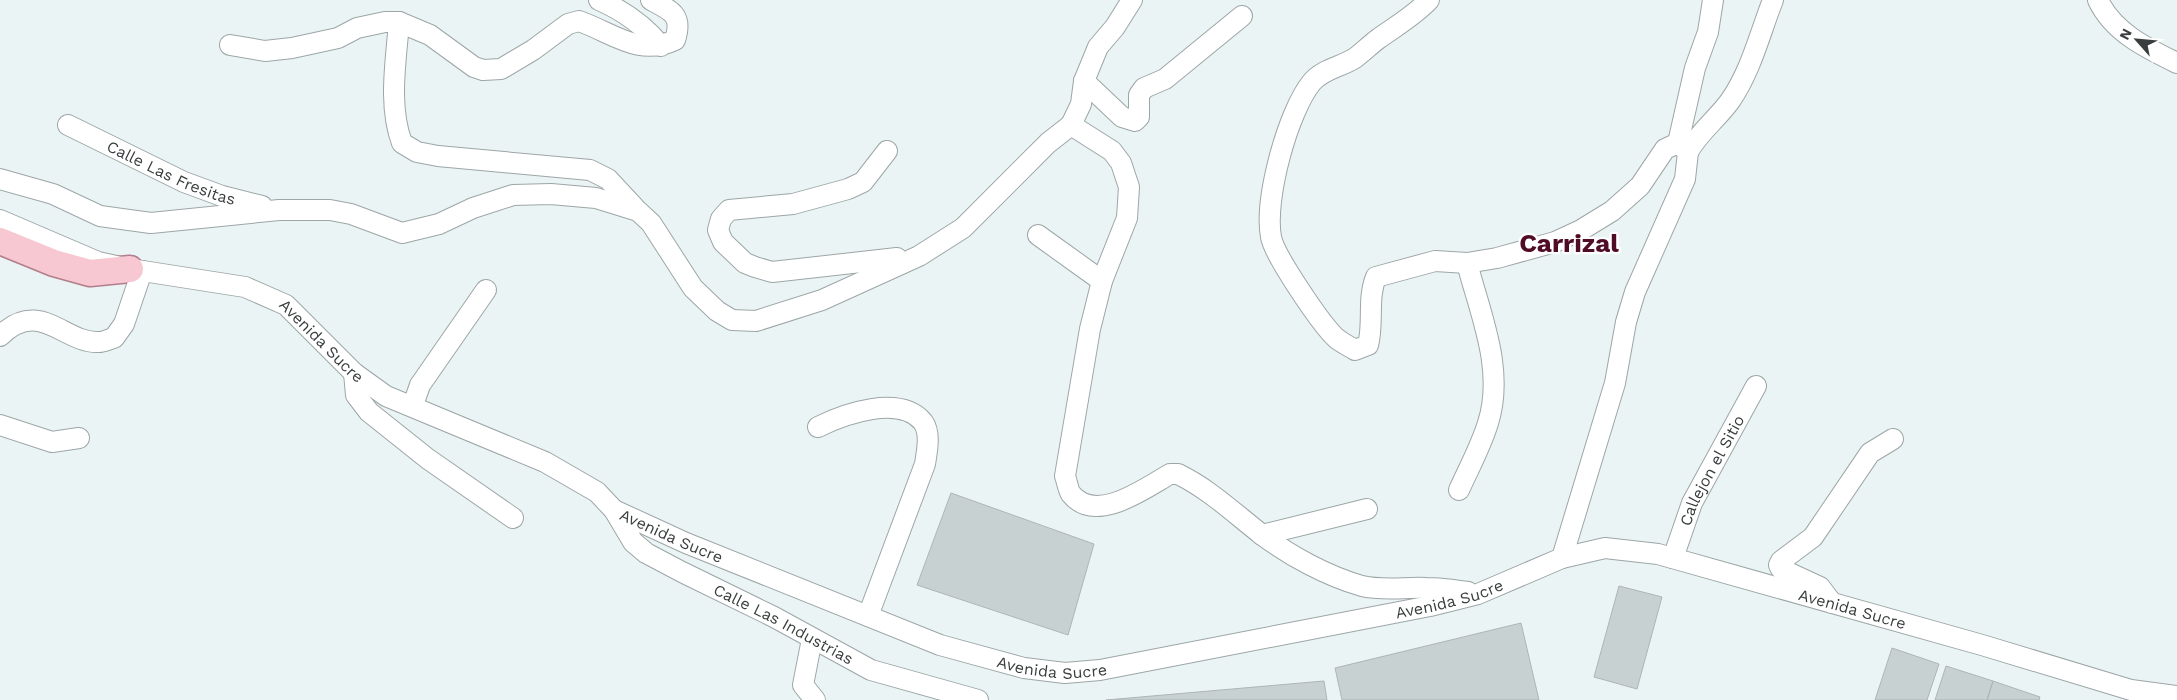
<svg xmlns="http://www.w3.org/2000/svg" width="2177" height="700" font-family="'Work Sans',sans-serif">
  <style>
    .building { fill: #c8d1d2; stroke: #adb5b6 }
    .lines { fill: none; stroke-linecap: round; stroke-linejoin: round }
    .minor-casing { stroke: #9da6a7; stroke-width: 22 }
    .major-casing { stroke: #b27e8b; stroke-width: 29 }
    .minor { stroke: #fff; stroke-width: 20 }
    .major { stroke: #f7c7d2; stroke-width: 26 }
    .labels { text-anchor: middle; stroke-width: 4.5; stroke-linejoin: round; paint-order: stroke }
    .street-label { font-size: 16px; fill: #3a3d3e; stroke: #fff }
    .town-label { font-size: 26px; font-weight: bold; fill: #500c25; stroke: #fff }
  </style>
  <rect width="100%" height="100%" fill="#ebf4f5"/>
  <path class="building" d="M951,493L1094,544L1068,635L917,585Z
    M1619,586L1662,597L1637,689L1594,677Z
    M1521,623L1539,700H1342L1335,668Z
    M1892,648L1939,664L1927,700H1875Z
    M1946,666L1993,681L1987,700H1935Z
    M1324,681L1327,700H1106Z
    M1993,681L2040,697L2039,700H1987Z"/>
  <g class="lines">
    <g class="minor-casing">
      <g id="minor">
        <path d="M599,0C624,11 644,25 661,46"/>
        <path d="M1429,0C1414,16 1396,26 1378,39C1370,45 1363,52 1355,58C1341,67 1323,69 1312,82C1288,111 1264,199 1271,237C1274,255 1321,324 1336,338C1342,343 1349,346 1355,350L1368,345C1374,323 1367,299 1376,277L1435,261L1467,263L1497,258L1555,242L1581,230L1612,211L1640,186L1665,149L1678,143L1688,152L1685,179L1635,292L1626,322L1615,383L1562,558"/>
        <path d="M2098,0C2113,32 2146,48 2177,63"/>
        <path d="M399,22C396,62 388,105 402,143L417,152L438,156L590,170L608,179L635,208"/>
        <path d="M230,45L265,51L292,48L338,38L357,28L385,22H399L430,35L474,67L483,70L501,69L533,50L568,24L579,21C613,33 639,57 675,40C683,15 672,11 651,0"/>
        <path d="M1084,81L1122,117L1135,121L1139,117V95L1144,88L1165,79L1242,16"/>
        <path id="s1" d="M68,125L184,182L222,196L262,206"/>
        <path d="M1071,125L1081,104L1084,81L1098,47L1115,27L1132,0"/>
        <path d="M1678,143L1695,68L1708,32L1713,0"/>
        <path d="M887,151L863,182L848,189L793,204L729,210L721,219L718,230L723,242L745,263L755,267L772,272L897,258"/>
        <path d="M1688,152C1699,132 1717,119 1730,101C1751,71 1760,33 1773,0"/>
        <path d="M0,179L53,194L100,216L129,220L151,223L279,210H330L351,214L402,233L439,224L473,208L513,195L551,194L596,198L638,211L651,223L693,288L717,311L732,320L756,321L822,300L919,256L963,228L1048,143L1071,125L1112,151L1121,163L1129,187L1127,218L1102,281L1090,329L1065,476C1067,481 1068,490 1071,494C1096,525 1145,488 1170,474H1178C1209,489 1234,513 1261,534C1290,556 1327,576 1362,586C1383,591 1405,587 1426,588C1440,588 1454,590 1468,592"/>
        <path id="s2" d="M0,220L98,262L130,269L245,287L286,305L354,373L386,396L545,462L597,492L614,510L686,543L940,645L1024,668L1065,673L1100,670L1430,606L1478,594L1562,558L1605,548L1658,554L1982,645L2131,690L2177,696"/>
        <path d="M1038,235L1102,281"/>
        <path d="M0,336C40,297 64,344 99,342C104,342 109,339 114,338L124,324L142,271"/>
        <path d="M354,373L356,395L369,412L428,459L513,518"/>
        <path d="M413,405L420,385L486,290"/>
        <path d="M0,425L52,442L79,438"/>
        <path d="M818,427C844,414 900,394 923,422C931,433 927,451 925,464L868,616"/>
        <path d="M1459,490C1469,468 1481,446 1488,423C1505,369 1480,314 1467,263"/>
        <path id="s3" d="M614,510L633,542L646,553L682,572L774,617L871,670L978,700"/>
        <path d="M1262,535L1367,509"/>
        <path id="s4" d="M1673,558L1692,503L1756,386"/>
        <path d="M1832,603L1820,587L1781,569L1779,565L1781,561L1813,537L1870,453L1893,439"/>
        <path d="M812,639L803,685L815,700"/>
      </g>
    </g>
    <g class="major-casing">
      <path id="major" d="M0,241L54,263L90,273L130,269"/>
    </g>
    <use href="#minor" class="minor"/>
    <use href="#major" class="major"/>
  </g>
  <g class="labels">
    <g class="street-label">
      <text dy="6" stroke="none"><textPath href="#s1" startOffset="114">Calle Las Fresitas</textPath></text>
      <text dy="6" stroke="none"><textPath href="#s2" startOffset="351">Avenida Sucre</textPath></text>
      <text dy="6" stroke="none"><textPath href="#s4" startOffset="96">Callejon el Sitio</textPath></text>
      <text dy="6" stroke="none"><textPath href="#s2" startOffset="756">Avenida Sucre</textPath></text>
      <text dy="6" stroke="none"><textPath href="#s2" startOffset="1566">Avenida Sucre</textPath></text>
      <text dy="6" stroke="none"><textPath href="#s2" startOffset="1986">Avenida Sucre</textPath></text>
      <text dy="6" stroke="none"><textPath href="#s3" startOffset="209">Calle Las Industrias</textPath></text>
      <text dy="6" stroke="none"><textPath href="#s2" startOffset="1161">Avenida Sucre</textPath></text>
    </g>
    <g class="town-label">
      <text x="1569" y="252">Carrizal</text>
    </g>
  </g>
  <g transform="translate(2137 40) rotate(297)" stroke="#ffffff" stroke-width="4" paint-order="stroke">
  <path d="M0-4L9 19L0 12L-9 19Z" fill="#3a3d3e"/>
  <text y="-8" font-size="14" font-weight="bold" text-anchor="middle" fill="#3a3d3e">N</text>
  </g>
</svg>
